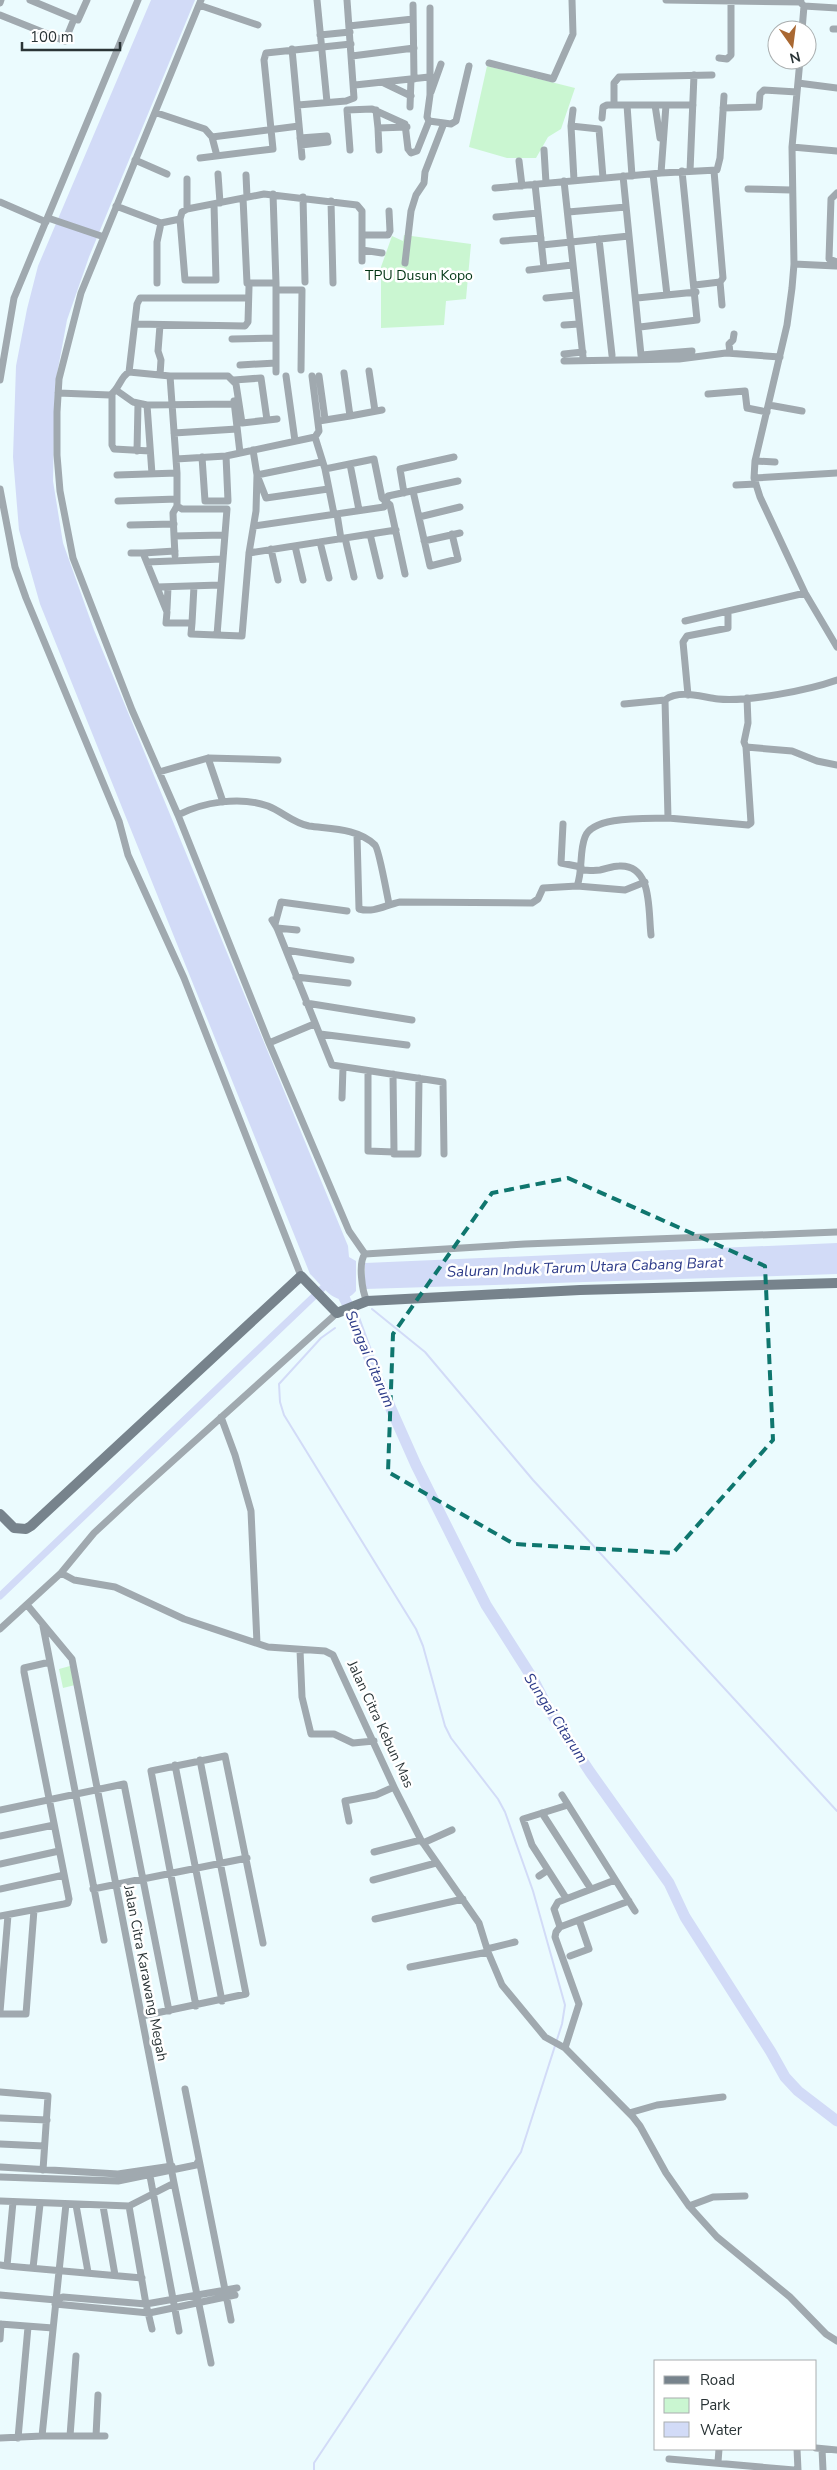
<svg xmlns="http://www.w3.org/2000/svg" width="837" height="2470" font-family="'Nunito Sans',sans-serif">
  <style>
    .green { fill: #caf6d1 }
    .water { fill: #d2dbf7 }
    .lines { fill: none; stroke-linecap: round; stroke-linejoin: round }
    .stream { stroke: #d2dbf7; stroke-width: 2 }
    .canal { stroke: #d2dbf7; stroke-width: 7 }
    .river { stroke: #d2dbf7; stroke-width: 11 }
    .street { stroke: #a0a9af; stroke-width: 7 }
    .secondary { stroke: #77838c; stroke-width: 10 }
    .marked { fill: none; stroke: #0f766e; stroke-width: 4; stroke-dasharray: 10 6; stroke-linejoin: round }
    .labels { text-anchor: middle; stroke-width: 5; stroke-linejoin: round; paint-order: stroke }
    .park-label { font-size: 14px; fill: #013413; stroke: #fff }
    .street-label { font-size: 14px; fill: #2a3436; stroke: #fff }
    .water-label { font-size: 15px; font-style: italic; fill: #2c3a88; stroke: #fff }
  </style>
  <rect width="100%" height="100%" fill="#ebfbfe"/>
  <path class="green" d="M487,66L575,88L561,129L548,137L536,158H507L469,147Z
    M404,235L471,244L466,299L446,301L444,325L381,328V267L392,236L403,241Z
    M70,1666L75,1685L63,1688L59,1669Z"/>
  <path class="water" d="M151,0H195L89,257L67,320L55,385L53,481L63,543L94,630L348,1246L349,1257L356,1261V1291C338,1312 324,1287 310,1274L40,604L19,530L13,457L16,366L27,309L38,266Z
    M837,1243V1274L365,1289V1263Z"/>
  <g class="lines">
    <path class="stream" d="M372,1309L425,1352L533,1480L837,1811
      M314,2470V2463L521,2152L562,2024L565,2005L533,1891L505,1812L498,1799L451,1738L445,1726L423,1646L416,1629L284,1415L280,1402L279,1384L321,1338L335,1328"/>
    <path class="canal" d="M0,1596L329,1282"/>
    <path class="river" d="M338,1286L354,1317L372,1366L416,1465L486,1605L533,1679L549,1710L590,1772L669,1883L685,1917L771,2052L785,2077L798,2091L837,2121"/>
    <path class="street" d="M30,0L78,20L87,0
      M201,0L81,293L59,379L57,412V455L60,491L73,558L132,710L178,815L269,1043L349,1231L365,1254
      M317,0L327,102
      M666,0L801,2
      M0,3L1,0
      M801,3L804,6L802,30
      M199,5L258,25
      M413,5L414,79
      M804,6L837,8
      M0,15L65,41L74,19
      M349,26L413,19
      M833,29H837
      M320,35L350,32
      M292,49L302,157
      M352,56L414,48
      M719,58L727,59L731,55V2
      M800,60L792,147L794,264L792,288L787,325L755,461L754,478L760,497L805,593L837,647
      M489,63L553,79L573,34L572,0
      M384,83L411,96
      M798,83L837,88
      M355,85L429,77
      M431,92L441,64
      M298,105L346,101L354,98L347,0
      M614,105V83L619,77L712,75
      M627,105L632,176
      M655,105L660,138
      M410,107L411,79
      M723,108L759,107L760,94L764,90L797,92
      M376,110L378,128
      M573,110L571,126L574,180
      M157,113L205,129L212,137L299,126
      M602,118L603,107L607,105H693
      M444,123L451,124L456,121L469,66
      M571,126L599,129L603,178
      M212,137L217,156
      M300,138L327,136L328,142L301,145
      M792,147L837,151
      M350,150L347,110L372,109L405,124L408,149L411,153L417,151L429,121
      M379,150L378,128L407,127
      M544,150L546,183
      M200,158L273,149L264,60L266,53L351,44
      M135,160L167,174
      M519,161L522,186
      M690,171L694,75
      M661,173L666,105
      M218,174L220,203
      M653,174L667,295
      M246,175L247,197
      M623,176L641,355L692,351
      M187,179V209
      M564,181L583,357
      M535,184L544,268
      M495,188L661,173L717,170L720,158L724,96
      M748,189L791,190
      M837,193L831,199L829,259L837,262
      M303,197L305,282
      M243,198L247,283H276L273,194
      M331,201L333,283
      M0,202L46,222
      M116,206L161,223L180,219L182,212L187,209L264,194L357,205L362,211V261
      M568,212L626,207
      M496,217L538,213
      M48,218L104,237
      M180,219L185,280H216L214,204
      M362,235H388L390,231L389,211
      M599,239L612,355
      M503,241L541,238
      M542,245L629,236
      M362,250L382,253
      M405,263L411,211L416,195L424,183L425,172L444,123L429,121L427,117L430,95V8
      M794,264L836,266
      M529,270L572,265
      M720,282L722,305
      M157,283V242L161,223
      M695,285L720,282L723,278L714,171
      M276,290H302L301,370
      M546,298L576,295
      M637,298L696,292
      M136,324L245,326L248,322L249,287
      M160,325L158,351L161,360L160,375
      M564,325L579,324
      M640,327L697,320L682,171
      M232,339L276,338
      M730,353L729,344L733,340L734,334
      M564,354L583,352
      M564,361L679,359L726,353L780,357
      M276,363V372
      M240,365L276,363V283
      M369,371L375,411
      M129,372L137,304L140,298H248
      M170,376L177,473V506L173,513L174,536L225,535
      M286,376L295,441
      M312,376L319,431L315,437
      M319,376L325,419
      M0,380L14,298L138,0
      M234,380L261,378L267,420
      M116,390L133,402L147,405L152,474
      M58,393L110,395C119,390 120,377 129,372L170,376H228L236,384L242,423L277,419
      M112,394V445L114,449L150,451
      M708,394L745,391L747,408L767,412
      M234,401L240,453
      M147,405L234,404
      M769,405L802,411
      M350,416L382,410
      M319,421L350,416L344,373
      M174,433L237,429
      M253,450L257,475L266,498L328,489
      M137,451L138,404
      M202,457L205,501H228L226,456
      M176,459L226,456L315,437L325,469L334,514
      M755,461L775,462
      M350,464L359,510
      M325,469L374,459L382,498L390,505L405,574
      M117,475L177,473
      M754,478L837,473
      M736,485L756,484
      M0,489L15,567L26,598L119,821L128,855L184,978L301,1276
      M413,491L430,566L458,559L452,534
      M404,493L400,469L454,457
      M118,501L177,499
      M177,506L182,509H227L217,635
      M337,514L341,539
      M419,517L460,507
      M130,525L174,524
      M254,526L384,507L388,496L458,481
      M370,534L380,576
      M174,536L175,555
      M345,538L354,577
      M424,541L460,533
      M320,542L329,578
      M295,546L303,580
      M271,549L278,580
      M131,553H143L167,612L166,623H192L191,634L242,636L249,553L256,511L257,475L321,462
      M143,553L175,551
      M249,553L396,530
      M147,562L222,559
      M157,587L220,585
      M167,609L168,587
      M685,621L805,593
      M192,623L194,586
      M688,695L683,642L687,636L728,628V611
      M747,698L748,723L744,742L746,747L792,751L817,761L837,765
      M624,704L665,700
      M208,758L223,802
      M159,772L208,758L278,760
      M178,815C203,802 240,796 268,806C283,812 293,823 309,826C330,829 358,828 375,845C379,849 387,895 389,904
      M668,818L748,825L751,823L746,747
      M563,824L561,863L581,867
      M357,835L359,909C375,913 385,905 400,902L532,903L538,899L543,888L577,886C583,871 579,852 585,837C593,815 649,819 668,818L665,700C680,689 701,697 718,699C748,702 809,690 837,680
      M580,870C587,870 593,871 600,870C606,869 613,866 619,866C653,864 648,911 651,935
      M577,886L625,890L645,882
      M272,920L277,928L332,1065L443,1082L444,1154
      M275,924L281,902L347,911
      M277,928L297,930
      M286,950L351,960
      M296,977L348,983
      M306,1003L412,1020
      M320,1034L407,1045
      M269,1043L314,1024
      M368,1071V1151L394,1152V1154H418L419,1078
      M393,1074L394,1152
      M342,1098L343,1067
      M367,1301C362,1292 358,1262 365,1254L525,1244L837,1232
      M221,1417L235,1455L251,1511L257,1643
      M61,1573L74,1580L115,1587L184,1619L268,1647L325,1651L333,1655L394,1787L421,1840L479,1923L488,1952L502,1985L545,2037L565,2048L633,2117L640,2126L666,2173L689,2206L717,2237L790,2297L826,2334L837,2341
      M43,1626L104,1940
      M0,1629L61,1573L94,1533L135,1495L337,1313
      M300,1650L302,1697L311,1734H334L353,1743L374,1741
      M175,1765L222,2001
      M562,1795L635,1911
      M0,1810L124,1784L169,2011
      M542,1813L591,1889
      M349,1821L345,1801L376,1795L394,1787
      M0,1836L54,1825
      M423,1843L452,1830
      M374,1852L421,1840
      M0,1864L59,1851
      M539,1876L548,1870
      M373,1880L436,1863
      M0,1889L64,1875
      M93,1889L247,1858
      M566,1898L532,1845L523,1819L568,1805
      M0,1916L64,1904L68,1903L69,1899L24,1672V1668L50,1662
      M375,1919L463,1899
      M560,1927L554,1909L558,1902L615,1880
      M487,1949L515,1942
      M570,1956L589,1949L579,1920
      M410,1967L488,1952
      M196,2006L151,1771L225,1756L263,1943
      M0,2012L8,1915
      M0,2014H26L34,1910
      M142,2016L246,1994L200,1760
      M565,2048L579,2004L555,1937L556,1932L560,1927L629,1901
      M185,2089L231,2320
      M0,2092L48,2096L43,2170
      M629,2113L657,2105L723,2097
      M0,2118L47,2120
      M0,2144L44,2146
      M0,2167L118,2174L172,2166
      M150,2176L179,2331
      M0,2177L118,2181L196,2165L199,2160
      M174,2183L211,2363
      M0,2201L129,2206L174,2183L72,1659L28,1606
      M76,2205L88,2272
      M103,2206L115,2275
      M129,2206L146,2304L152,2329
      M689,2206L713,2197L745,2196
      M0,2265L7,2266L13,2202
      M7,2266L142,2278
      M33,2268L40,2204
      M0,2295L56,2300L63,2297L146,2304L237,2288
      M55,2304L149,2313L235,2295
      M0,2324L53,2328
      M0,2339L1,2324
      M42,2436H105
      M70,2436L76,2356
      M96,2436L98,2395
      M0,2438L42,2436L66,2204
      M18,2438L28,2327
      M816,2448L837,2450
      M797,2449L798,2470
      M822,2449L823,2470
      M669,2459L794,2470
      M718,2462L719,2449"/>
    <path class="secondary" d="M0,1514L14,1528L26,1529L31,1526L301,1276L337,1313L367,1301L580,1290L837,1283"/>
  </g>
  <path class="marked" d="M568,1178L765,1266L773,1440L673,1553L514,1544L388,1472L393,1334L492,1193Z"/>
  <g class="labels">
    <g class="park-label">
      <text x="419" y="280">TPU Dusun Kopo</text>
    </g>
    <g class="street-label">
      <text transform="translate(381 1724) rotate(65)" y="5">Jalan Citra Kebun Mas</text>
      <text transform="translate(146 1973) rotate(79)" y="5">Jalan Citra Karawang Megah</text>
    </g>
    <g class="water-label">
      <text transform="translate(585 1267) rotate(-2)" y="5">Saluran Induk Tarum Utara Cabang Barat</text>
      <text transform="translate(370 1359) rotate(67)" y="5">Sungai Citarum</text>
      <text transform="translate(556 1718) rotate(57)" y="5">Sungai Citarum</text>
    </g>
  </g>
  <rect x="654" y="2360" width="162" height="90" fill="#ffffff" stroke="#aaaeaf"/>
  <rect x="664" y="2376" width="25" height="8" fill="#77838c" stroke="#aaaeaf"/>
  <text x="700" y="2385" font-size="15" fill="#2a3436">Road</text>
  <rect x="664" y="2398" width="25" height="15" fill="#caf6d1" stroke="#aaaeaf"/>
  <text x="700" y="2410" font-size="15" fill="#2a3436">Park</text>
  <rect x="664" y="2422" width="25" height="15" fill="#d2dbf7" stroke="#aaaeaf"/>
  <text x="700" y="2435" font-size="15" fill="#2a3436">Water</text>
  <g transform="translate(792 45) rotate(166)"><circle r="24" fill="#ffffff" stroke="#aaaeaf"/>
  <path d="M0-4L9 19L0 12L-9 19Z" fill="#a96832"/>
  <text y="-8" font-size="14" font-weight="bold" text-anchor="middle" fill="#2a3436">N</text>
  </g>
  <path d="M22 42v8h98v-8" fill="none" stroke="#2a3436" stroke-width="2.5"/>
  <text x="30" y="42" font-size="15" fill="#2a3436" stroke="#ffffff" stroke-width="4" paint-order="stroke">100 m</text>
</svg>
